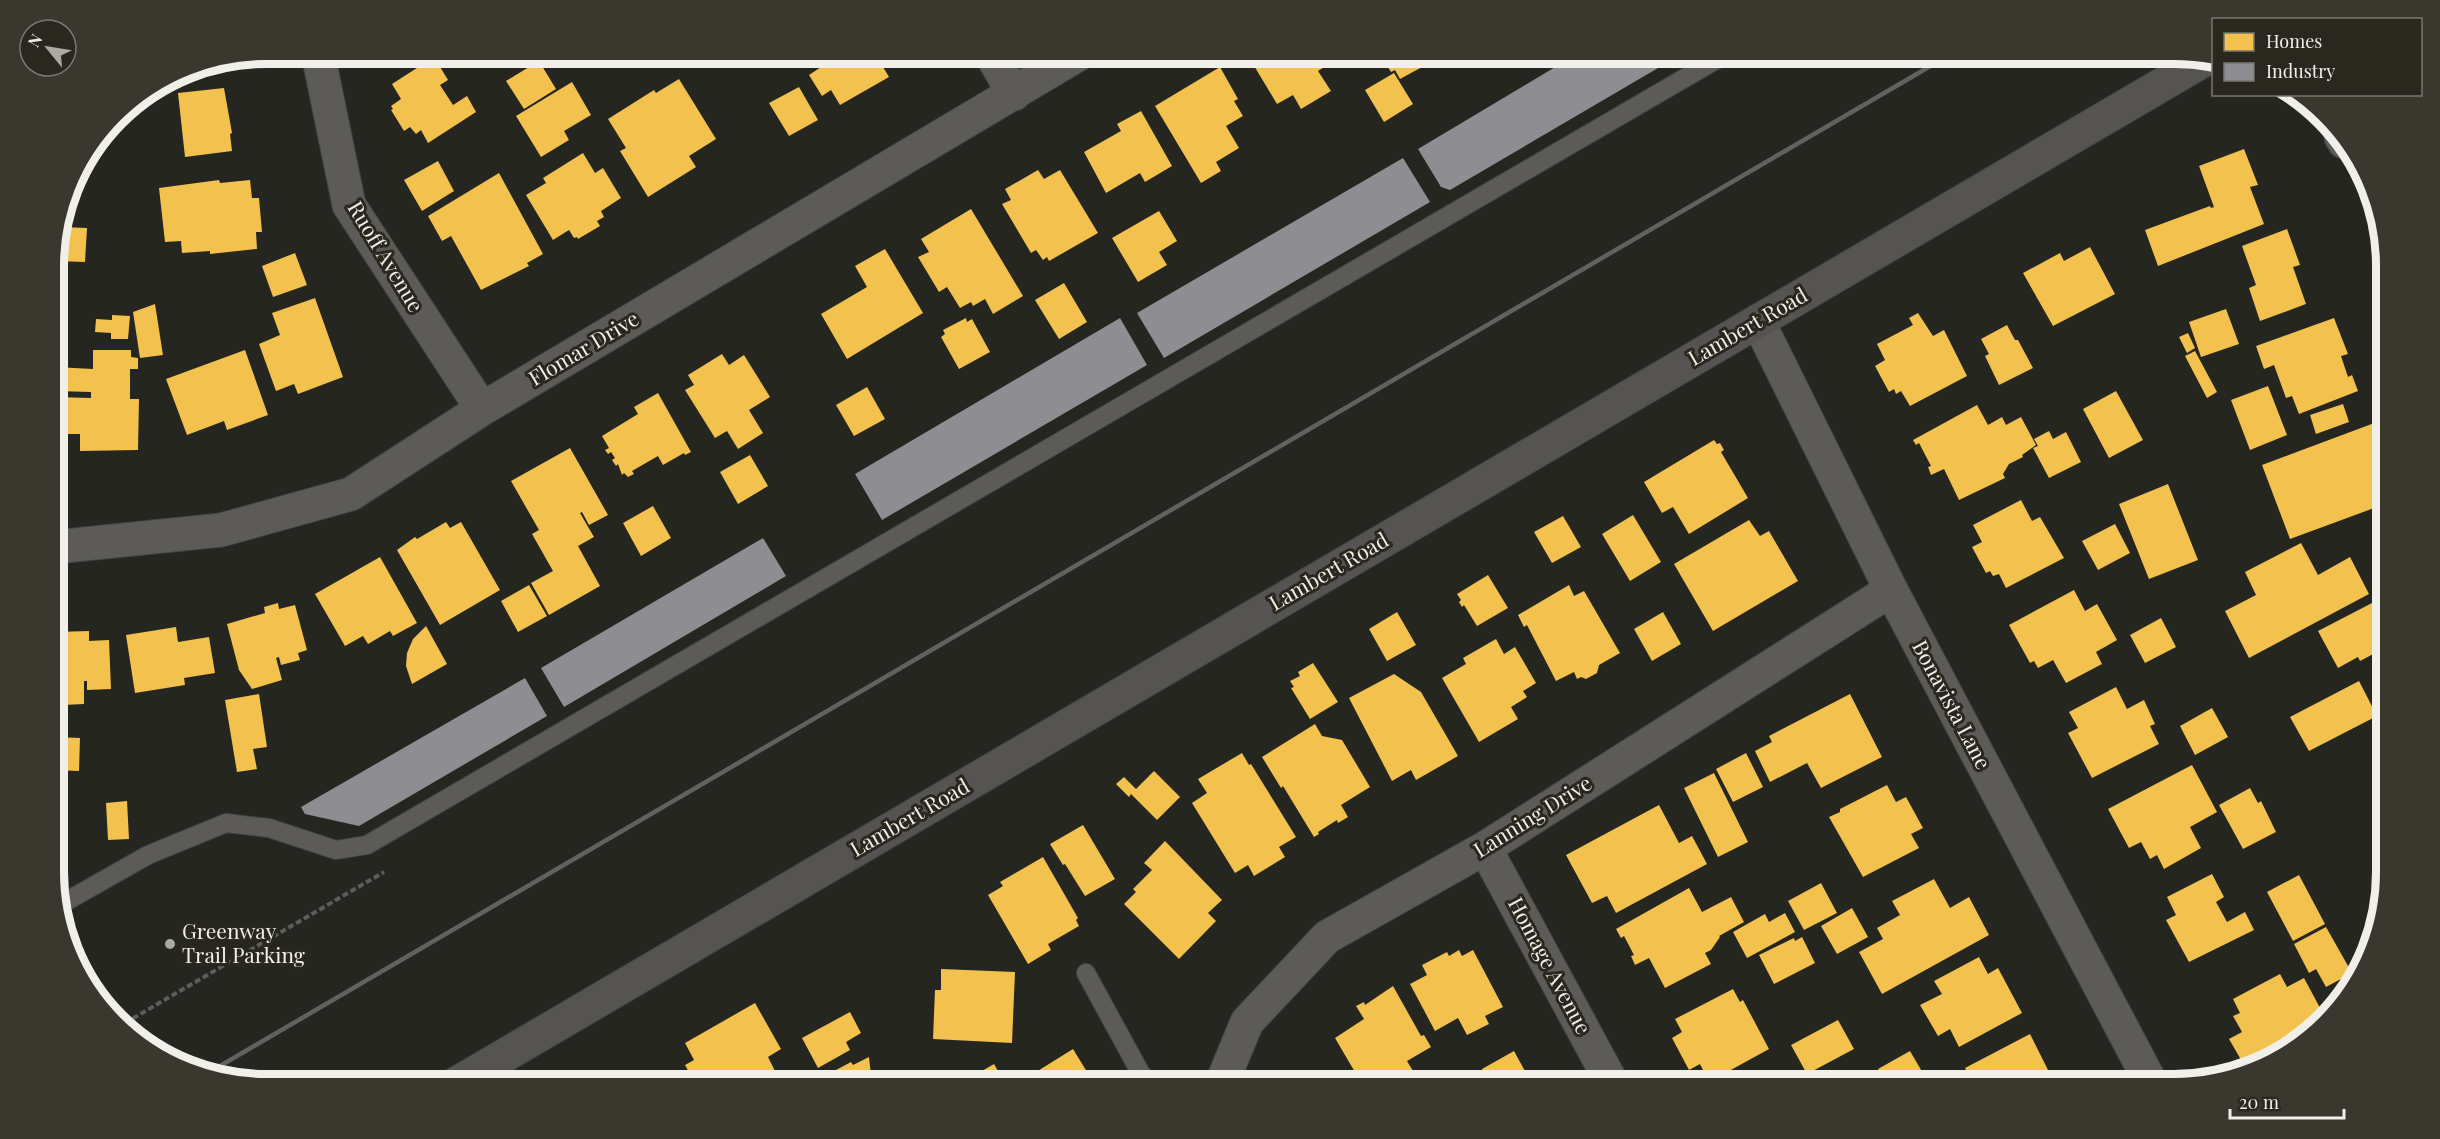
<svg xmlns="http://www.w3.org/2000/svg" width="2440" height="1139" font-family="'Playfair Display',serif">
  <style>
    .homes { fill: #f2c14e }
    .industry { fill: #8d8d92 }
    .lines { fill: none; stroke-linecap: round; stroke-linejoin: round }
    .service-casing { stroke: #44443f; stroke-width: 20 }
    .minor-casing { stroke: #44443f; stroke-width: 35 }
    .secondary-casing { stroke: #44443f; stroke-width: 35 }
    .path { stroke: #5c5c58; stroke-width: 4; stroke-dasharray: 6 3; stroke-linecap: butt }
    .service { stroke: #5c5b57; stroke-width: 18 }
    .minor { stroke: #5c5b57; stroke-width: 33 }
    .secondary { stroke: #565452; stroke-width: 33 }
    .rail { stroke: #61615d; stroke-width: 4.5 }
    .poi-dot { fill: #aaa9a3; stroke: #29271e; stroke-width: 2 }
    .labels { text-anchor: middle; stroke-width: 6; stroke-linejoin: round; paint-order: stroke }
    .street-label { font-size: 21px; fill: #f1efe9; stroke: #29271e }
    .poi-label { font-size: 21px; fill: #f1efe9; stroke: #29271e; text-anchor: start }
    .rim { fill: none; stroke: #f1efe9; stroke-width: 8 }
  </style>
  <rect width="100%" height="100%" fill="#262621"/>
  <path class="homes" d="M817,54H883L877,57L889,77L840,105L831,90L822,96L809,75L824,65Z
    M1247,54H1327L1332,62L1318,71L1331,91L1301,109L1293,95L1277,104Z
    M1380,54H1446L1400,79L1395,70L1391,72Z
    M434,57L448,80L440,85L453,105L467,96L476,112L428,143L421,130L416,134L410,127L404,131L391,110L393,109L391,106L401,99L392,84Z
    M539,61L556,89L524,109L506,81Z
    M1220,67L1238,99L1234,101L1243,116L1226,126L1239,148L1216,162L1221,171L1201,183L1155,106Z
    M1394,73L1413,104L1384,122L1365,90Z
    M679,79L716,139L689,156L696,167L648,197L620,151L626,148L608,119L654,90L656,93Z
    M572,82L591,115L564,131L569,140L541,157L516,116Z
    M799,87L818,120L789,136L769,103Z
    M224,88L232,133L230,134L232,151L185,157L178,93Z
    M1141,111L1172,166L1145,182L1140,173L1106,193L1084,152L1121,131L1117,124Z
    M2244,149L2258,185L2250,187L2264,224L2158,266L2145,230L2210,206L2211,208L2214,207L2199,166Z
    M583,153L595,173L603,168L621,198L601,211L604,217L597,221L600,226L578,239L577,237L574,238L569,230L553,240L526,195L546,183L543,178Z
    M89,156L87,180H74L76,172Z
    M438,161L454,191L422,211L404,180Z
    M1038,170L1044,179L1060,170L1098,233L1049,261L1047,257L1043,260L1036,250L1031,253L1002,204L1011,200L1005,189Z
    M499,173L543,254L527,263L529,266L481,290L451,236L442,241L428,216Z
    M219,180L220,183L250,180L252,198H259L262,232H256L257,249L210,254V251L182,253L181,241L165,242L159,188Z
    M971,209L1023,296L993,314L985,299L973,306L971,302L960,308L947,287L939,292L918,257L929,252L921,239Z
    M1159,211L1177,241L1159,252L1167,265L1138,282L1112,238Z
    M61,227L87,228L85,262L55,261Z
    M2287,229L2300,265L2293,267L2306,304L2260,321L2249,288L2256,285L2242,246Z
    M2090,247L2115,294L2053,326L2023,273L2060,253L2064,261Z
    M885,249L923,313L847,359L821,314L867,287L855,266Z
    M295,253L307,285L273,297L262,266Z
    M1064,283L1087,322L1059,339L1035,300Z
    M315,298L343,377L298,394L294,384L276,391L259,344L280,335L272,313Z
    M155,304L163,355L140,358L133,312Z
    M2226,309L2239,344L2201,357L2189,322Z
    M1918,313L1933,336L1944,330L1967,376L1910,406L1901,391L1896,394L1894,389L1889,392L1875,366L1885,360L1877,344L1913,325L1909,318Z
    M112,315L130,316L128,339H111V333L95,332L96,319L112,320Z
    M966,318L967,322L972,319L990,352L959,369L941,337L945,334L943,330Z
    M2334,318L2348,354L2341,356L2348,377L2352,375L2358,391L2299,414L2292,396L2286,398L2274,365L2264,369L2256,346Z
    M2007,325L2015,340H2018L2033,368L1999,385L1985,356L1989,354L1981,339Z
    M2188,333L2195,348L2187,353L2179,337Z
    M93,350H131V357L138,358V369H130V399H139L138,450L80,451V434H55V397L91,398V392L55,391V367L93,369Z
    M245,350L268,415L227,430L224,421L187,435L166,379Z
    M2195,351L2217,392L2207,398L2185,356Z
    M722,354L729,365L744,355L770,397L749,410L763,433L738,449L727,431L715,438L685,390L694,385L688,375Z
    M2268,386L2287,435L2250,450L2231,400Z
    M867,387L885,419L854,436L836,405Z
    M2116,391L2143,440L2109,458L2083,409Z
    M658,393L691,452L685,455L684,453L663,465L658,456L632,471L634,474L628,477L624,473L622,475L618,464L616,466L612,460L615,458L611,452L608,454L605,450L609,448L602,436L638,414L634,407Z
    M2343,404L2349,422L2316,434L2310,415Z
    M1977,405L1988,425L2002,417L2006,425L2021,417L2036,445L2022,455L2023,457L2009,464L2003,474L2005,478L1959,500L1944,469L1931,475L1928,467L1931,466L1919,443L1916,445L1913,440Z
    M2385,419V504L2290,539L2262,465Z
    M2049,431L2053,439L2066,432L2081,462L2049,478L2033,448L2038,446L2034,439Z
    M1714,440L1717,444L1720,443L1724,450L1721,452L1748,498L1689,534L1673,507L1662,513L1644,482Z
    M570,448L608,515L589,525L582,512L580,513L594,537L578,546L600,586L549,615L531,583L553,571L532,534L539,530L511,481Z
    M750,455L768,486L738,504L720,472Z
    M2168,484L2198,560L2149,579L2119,504Z
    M2021,500L2032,521L2040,517L2064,558L2006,588L1999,574L1993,576L1990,571L1986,573L1972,547L1982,542L1973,525Z
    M653,506L671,538L641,556L623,523Z
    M1633,515L1661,562L1630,581L1602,534Z
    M1563,516L1581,547L1552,563L1534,532Z
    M1749,520L1760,536L1769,531L1798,581L1713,631L1674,564Z
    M446,522L450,528L461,522L500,590L440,625L397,550L415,537L417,539Z
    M2115,524L2130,553L2098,570L2082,541Z
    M2301,543L2318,575L2350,557L2369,594L2249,658L2225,611L2256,595L2245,572Z
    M380,557L417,623L393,636L390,631L368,644L363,636L345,646L315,594Z
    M1488,575L1508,608L1477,626L1464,605L1462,607L1459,602L1461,600L1457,594Z
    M529,585L547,616L518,632L501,601Z
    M1569,585L1574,596L1584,591L1620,653L1599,665L1597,673L1586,679L1581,677L1577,679L1574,672L1556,681L1527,625L1524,627L1518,615Z
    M2074,590L2085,611L2097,604L2117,640L2096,652L2102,664L2066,683L2053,660L2038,668L2034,661L2030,663L2009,625Z
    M278,603L279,609L295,605L307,650L298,653L300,660L281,665L279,657L276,658L282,680L252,689L239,670L227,624L265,613L264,607Z
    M2372,603L2385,628V641L2381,644L2383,649L2360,661L2358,657L2338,668L2318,631Z
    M1397,612L1416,645L1387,661L1369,629Z
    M1663,612L1681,644L1652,661L1634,629Z
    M2161,618L2176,647L2145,663L2130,635Z
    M426,626L447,664L412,684L406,666L407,653L413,639Z
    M176,627L178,642L209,637L215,673L184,678L185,685L135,693L126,635Z
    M89,631V641L109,640L111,689L87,690V681H84V704L63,705L64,698H55V632Z
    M1496,639L1504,654L1515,647L1536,683L1523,691L1527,697L1511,707L1518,719L1479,742L1442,678L1466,664L1463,658Z
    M1313,663L1338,702L1310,719L1291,688L1294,687L1290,681L1300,676L1298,672Z
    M1394,674L1421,692L1458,756L1416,780L1411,770L1392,781L1349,698Z
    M2359,681L2377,716L2309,751L2290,717Z
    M2116,687L2127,709L2144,700L2155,724L2150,726L2159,744L2092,778L2068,733L2078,728L2069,712Z
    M259,694L267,747L253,749L257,769L237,772L225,700Z
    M1850,694L1882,757L1821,788L1807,763L1770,782L1755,751L1772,742L1769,736Z
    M2212,708L2228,737L2195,755L2180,726Z
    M1315,724L1322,736L1342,740L1370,787L1341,805L1348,817L1338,823L1337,820L1318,832L1319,834L1314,837L1283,786L1281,788L1262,757Z
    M56,737L80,738L79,771L56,770Z
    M1242,753L1249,765L1251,764L1296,837L1279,847L1285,857L1254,876L1248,865L1235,873L1192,803L1207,793L1198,779Z
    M1746,753L1763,787L1733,802L1716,769Z
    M2192,765L2217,812L2190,827L2201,848L2164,869L2157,855L2150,859L2141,842L2129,848L2108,809Z
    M1154,771L1180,797L1157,820L1131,794L1129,797L1116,784L1124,777L1136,789Z
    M1714,773L1748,842L1718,857L1684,788Z
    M1887,785L1896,802L1906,797L1923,828L1911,834L1919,848L1863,877L1829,817L1840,812V809Z
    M2250,788L2258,803L2261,801L2276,832L2243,849L2219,805Z
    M127,801L129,839L108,840L106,803Z
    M1659,805L1679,843L1692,836L1707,864L1616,913L1607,896L1592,903L1566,855Z
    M1083,825L1115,879L1085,896L1065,864L1063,865L1050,844Z
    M1165,841L1222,900L1208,913L1216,921L1179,959L1124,904L1136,892L1133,889L1152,870L1144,863Z
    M1043,857L1078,918L1076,920L1079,926L1048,944L1051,950L1028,964L988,895L1003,886L1000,882Z
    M2212,874L2224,897L2216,902L2227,922L2245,912L2254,930L2189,962L2166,920L2176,915L2167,897Z
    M2299,875L2325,924L2293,941L2267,892Z
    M1934,879L1950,908L1969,897L1989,935L1882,994L1859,952L1883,939L1877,928L1900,915L1892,901Z
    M1821,883L1837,913L1804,930L1788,901Z
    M1689,888L1702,912L1731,897L1744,922L1719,936L1720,937L1711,950L1705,953L1711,964L1665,988L1649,958L1635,965L1631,956L1634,955L1624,936L1621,938L1616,929Z
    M1852,908L1868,937L1837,954L1821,926Z
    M1785,913L1795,932L1747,958L1733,932L1765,914L1769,922Z
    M2326,927L2352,973L2326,987L2316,969L2309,973L2294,944Z
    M1802,937L1815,963L1774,984L1759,955L1794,938L1795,941Z
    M1459,950L1462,956L1473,950L1503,1007L1485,1016L1489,1024L1467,1035L1458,1018L1435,1031L1410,984L1427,975L1422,965L1447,952L1449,956Z
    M1979,957L1988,974L1998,968L2022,1013L1959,1047L1950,1029L1938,1036L1920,1005L1942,994L1934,981Z
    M941,969L1015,972L1012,1043L933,1039L935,990H941Z
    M2280,974L2287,987L2304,978L2326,1019L2292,1049L2244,1065L2229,1039L2242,1032L2233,1016L2240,1013L2233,999Z
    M1393,986L1421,1036L1424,1035L1431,1047L1407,1061L1413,1071L1389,1085H1374L1367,1074L1359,1079L1335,1038L1364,1019L1356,1006L1364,1002L1365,1005Z
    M1733,989L1740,1002L1743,1000L1769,1049L1709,1082L1700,1064L1689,1070L1672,1038L1682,1032L1675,1019Z
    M755,1003L781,1049L768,1057L775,1071L751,1085H696L685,1065L694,1060L685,1043Z
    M850,1012L861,1033L846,1042L850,1050L818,1068L802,1038Z
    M1838,1020L1854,1049L1807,1074L1791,1045Z
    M2030,1034L2050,1074L2041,1079L2043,1085H1974L1965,1068Z
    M1073,1049L1095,1085H1015Z
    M1514,1051L1531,1082L1524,1085H1490L1482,1069Z
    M1910,1051L1927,1080L1919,1085H1887L1878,1069Z
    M869,1057L872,1085H822L819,1079L851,1062L853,1065Z
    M994,1064L1003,1080L996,1085H990L982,1071Z
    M1761,1071L1768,1084L1791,1077L1795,1085H1735Z"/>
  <path class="industry" d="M1577,54H1682L1450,190L1441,187L1418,149Z
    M1403,158L1430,202L1164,358L1137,313Z
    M1120,318L1147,365L882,520L855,474Z
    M763,538L786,576L564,707L541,668Z
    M525,678L547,716L359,826L305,814L301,807Z"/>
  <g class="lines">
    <g class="service-casing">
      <path id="service" d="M58,906L148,855L226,823L269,828L336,850L367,845L1726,54
        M1086,973L1140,1072L1150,1085"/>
    </g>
    <g class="minor-casing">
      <path id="minor" d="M318,54L349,205L482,409
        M991,54L1014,94
        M2341,137L2344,142
        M1758,321L1891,590L2152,1085
        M55,547L221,530L351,494L482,409L1079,54
        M1485,848L1613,1085
        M1221,1085L1247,1022L1327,937L1485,848L1891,590"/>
    </g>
    <g class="secondary-casing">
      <path id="secondary" d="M454,1085L2204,60"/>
    </g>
    <path class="path" d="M1753,66L1774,54
      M125,1023L384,872"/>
    <use href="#service" class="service"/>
    <use href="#minor" class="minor"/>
    <use href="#secondary" class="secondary"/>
    <path class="rail" d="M208,1073L1951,54"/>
  </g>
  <circle class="poi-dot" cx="170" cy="944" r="6"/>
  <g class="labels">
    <g class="street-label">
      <text transform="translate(385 257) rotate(59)" y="7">Ruoff Avenue</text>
      <text transform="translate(1748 327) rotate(-30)" y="7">Lambert Road</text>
      <text transform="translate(584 349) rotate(-31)" y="7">Flomar Drive</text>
      <text transform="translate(1329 572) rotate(-30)" y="7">Lambert Road</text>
      <text transform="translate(1951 705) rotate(62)" y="7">Bonavista Lane</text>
      <text transform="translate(1533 817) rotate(-32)" y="7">Lanning Drive</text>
      <text transform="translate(910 818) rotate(-30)" y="7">Lambert Road</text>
      <text transform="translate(1549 966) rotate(62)" y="7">Homage Avenue</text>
    </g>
    <g class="poi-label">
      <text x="182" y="939">Greenway<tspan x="182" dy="24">Trail Parking</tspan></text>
    </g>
  </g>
  <path d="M0 0H2440V1139H0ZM266 64H2174A202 202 0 0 1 2376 266V872A202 202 0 0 1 2174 1074H266A202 202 0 0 1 64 872V266A202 202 0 0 1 266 64Z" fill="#39372e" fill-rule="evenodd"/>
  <path class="rim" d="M266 64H2174A202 202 0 0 1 2376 266V872A202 202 0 0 1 2174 1074H266A202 202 0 0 1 64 872V266A202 202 0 0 1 266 64Z"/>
  <rect x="2212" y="18" width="210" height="78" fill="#29271e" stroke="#79776f" stroke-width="1.5"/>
  <rect x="2224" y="33" width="30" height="18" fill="#f2c14e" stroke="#79776f" stroke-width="1.5"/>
  <text x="2266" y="48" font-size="18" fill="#f1efe9">Homes</text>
  <rect x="2224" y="63" width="30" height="18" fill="#8d8d92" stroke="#79776f" stroke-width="1.5"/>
  <text x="2266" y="78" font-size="18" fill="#f1efe9">Industry</text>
  <g transform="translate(48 48) rotate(300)"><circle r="28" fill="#29271e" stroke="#79776f" stroke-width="1.5"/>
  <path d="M0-4.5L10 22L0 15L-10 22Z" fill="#aaa9a3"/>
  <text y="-9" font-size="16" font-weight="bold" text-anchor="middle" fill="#f1efe9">N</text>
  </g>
  <path d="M2230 1109v9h114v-9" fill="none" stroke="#f1efe9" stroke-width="3"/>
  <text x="2239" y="1109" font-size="18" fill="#f1efe9" stroke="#29271e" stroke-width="4.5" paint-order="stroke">20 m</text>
</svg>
